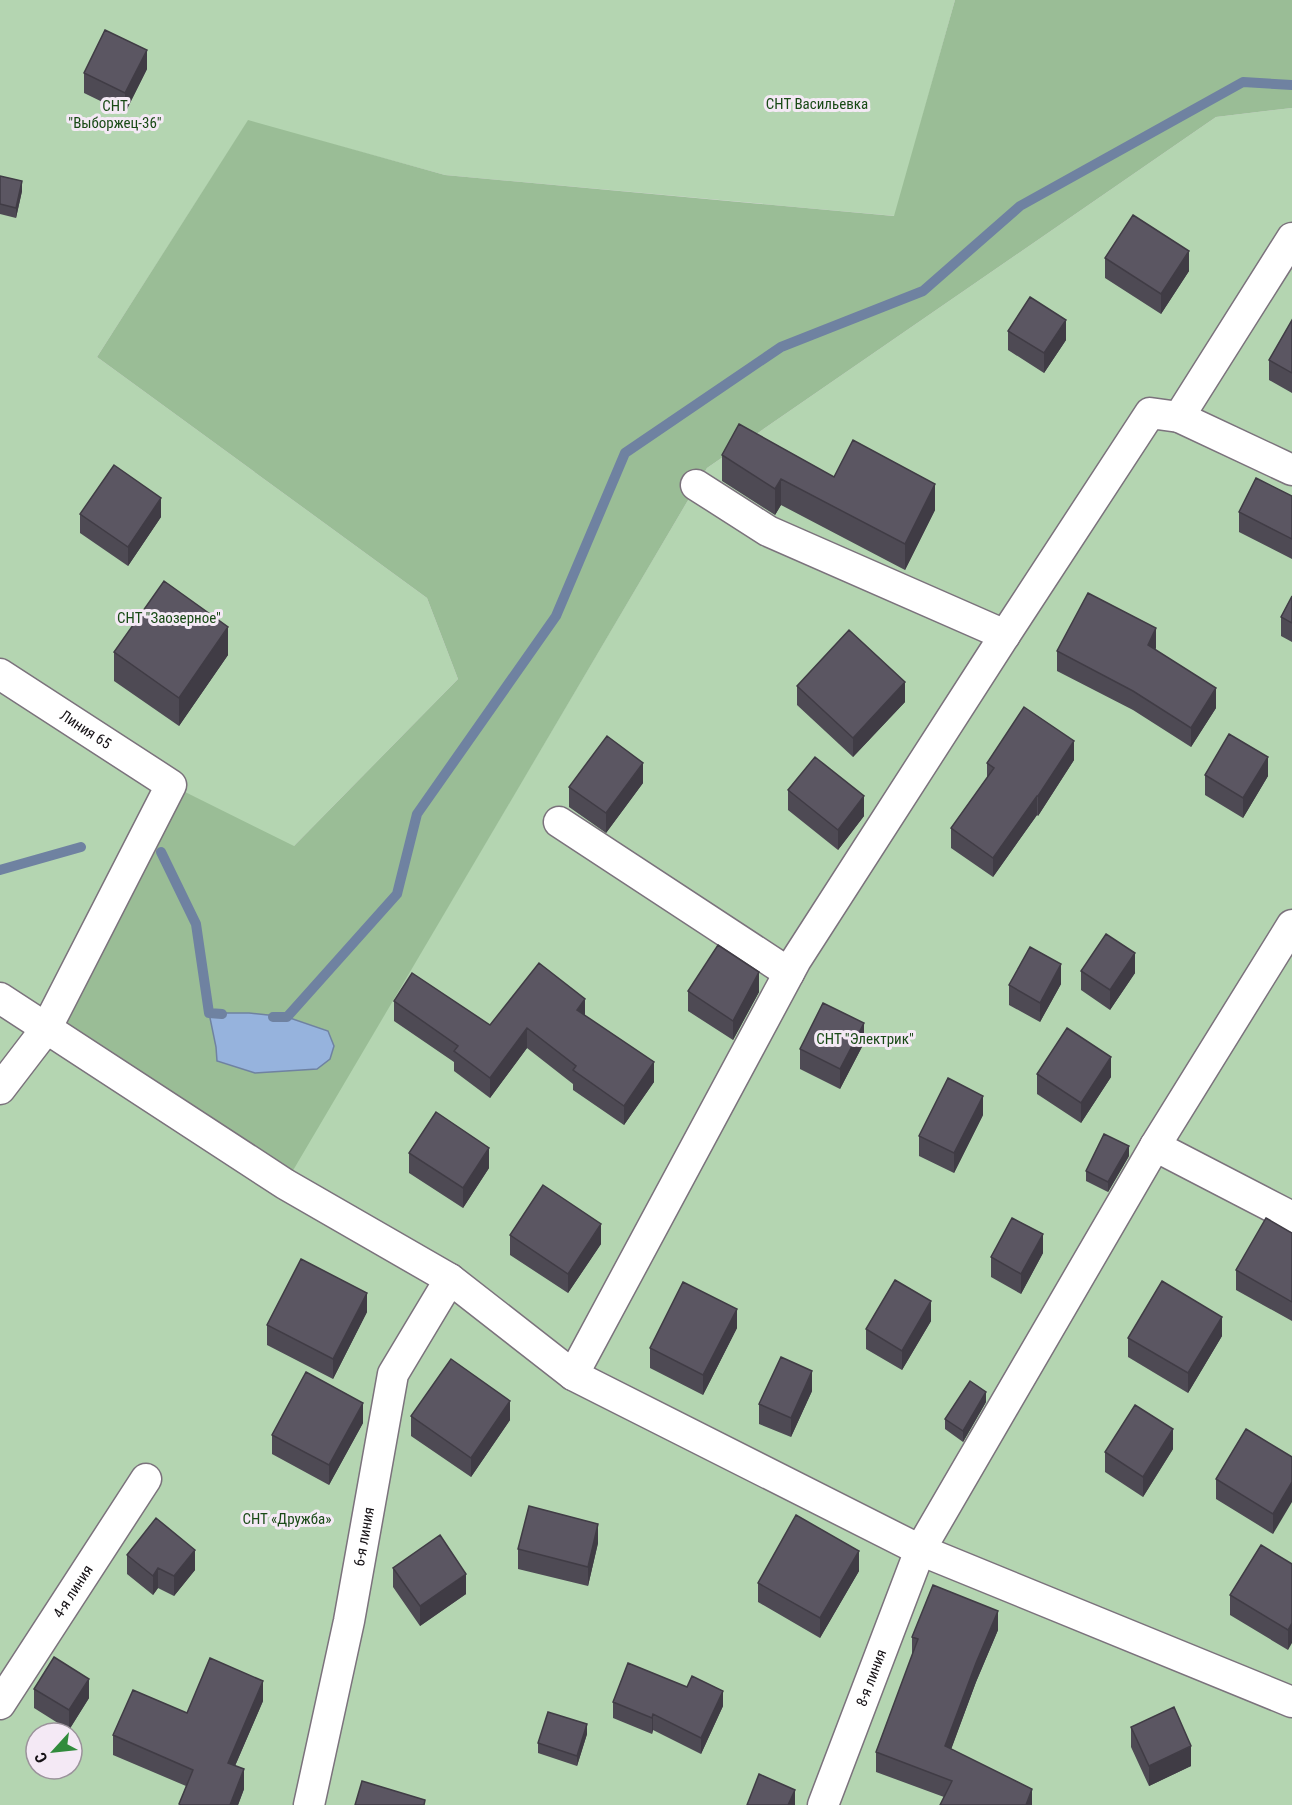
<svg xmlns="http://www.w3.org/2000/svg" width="1292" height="1805" font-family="'Roboto Condensed',sans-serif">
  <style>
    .green { fill: #b4d5b1; fill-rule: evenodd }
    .forest { fill: #9abd96; fill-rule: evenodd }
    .water { fill: #96b3dd; stroke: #6f82a1; stroke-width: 1.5 }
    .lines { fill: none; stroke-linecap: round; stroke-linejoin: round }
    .stream { stroke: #6f82a1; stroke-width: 10 }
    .minor-casing { stroke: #7b727c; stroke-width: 33 }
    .minor { stroke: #fff; stroke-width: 30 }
    .wall { fill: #4e4a54 }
    .shaded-wall { fill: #403c45 }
    .building { fill: #5b5662; stroke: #403c45; stroke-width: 1.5 }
    .labels { text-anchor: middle; stroke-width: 6; stroke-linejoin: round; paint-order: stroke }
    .park-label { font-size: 15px; fill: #194a16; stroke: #f4e9f5 }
    .street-label { font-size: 15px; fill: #151115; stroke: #f4e9f5 }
  </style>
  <rect width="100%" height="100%" fill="#e7dce8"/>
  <path class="green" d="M0,0H955L895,216L445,175L248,121L97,357L427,598L458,679L294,846L284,1184L707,468L1216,117L1292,108V1805H0ZM36,1733H72V1769H36Z"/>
  <path class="forest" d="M955,0H1292V108L1216,117L707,468L285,1184L46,1029L171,785L294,846L458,679L427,598L97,357L248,120L445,175L894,216ZM249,1013L287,1017L328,1031L217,1061L216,1047Z"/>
  <path class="water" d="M209,1013H249L287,1017L328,1031L334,1046L330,1059L317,1069L255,1073L217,1061L216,1047Z"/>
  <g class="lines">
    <path class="stream" d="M161,852L196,924L209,1013L222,1014
      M0,870L81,847
      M273,1017H287L397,894L417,814L556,616L625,453L781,347L923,291L1020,206L1243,82L1292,85"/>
    <g class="minor-casing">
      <g id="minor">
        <path d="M1179,417L1292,238"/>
        <path d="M696,485L768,531L1005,635"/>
        <path id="s1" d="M0,674L171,785L46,1029L0,1089"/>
        <path d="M559,822L789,973"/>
        <path d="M0,998L285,1184L450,1279L573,1375L920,1550L1292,1702"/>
        <path d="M1155,1146L1292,1217"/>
        <path d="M573,1375L796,960L1005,635L1150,413L1179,417L1292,470"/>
        <path id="s2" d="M0,1704L146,1479"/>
        <path id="s3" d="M309,1805L349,1621L393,1374L450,1279"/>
        <path id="s4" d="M823,1805L920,1550L1155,1146L1292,925"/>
      </g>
    </g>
    <use href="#minor" class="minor"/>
  </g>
  <path class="wall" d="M147,69L125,113L84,93V73Z
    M0,176L22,191L16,218L0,214Z
    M1105,258L1189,271L1161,314L1105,278Z
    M1292,320V393L1269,380V360Z
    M1008,331L1066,340L1044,373L1008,350Z
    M722,455L834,477L935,510L905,570L781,505L775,515L722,481Z
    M1292,496V559L1239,532V512Z
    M80,514L161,517L128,566L80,533Z
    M1292,596V642L1281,636V617Z
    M1156,648L1155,649L1216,708L1191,747L1133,710L1057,671V651Z
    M114,652L228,655L179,726L114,681Z
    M797,686L905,702L853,757L797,705Z
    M1074,760L1038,816L1037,815L993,877L951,848V828L987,778V763Z
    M1205,775L1268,776L1243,818L1205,795Z
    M643,783L606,833L569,807V787Z
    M788,790L864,816L838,850L788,810Z
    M1081,971L1135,973L1110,1010L1081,990Z
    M1061,984L1040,1022L1009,1005V985Z
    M688,991L759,992L733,1040L688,1011Z
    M394,1001L490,1025L585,1015L654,1082L624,1125L573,1090V1084L527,1048L490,1098L454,1071V1062L394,1021Z
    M864,1043L840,1089L800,1069V1049Z
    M1037,1074L1111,1077L1081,1123L1037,1094Z
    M983,1115L954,1173L919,1156V1136Z
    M409,1153L489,1168L463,1208L409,1173Z
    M1129,1156L1108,1192L1086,1181V1171Z
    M1292,1233V1321L1236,1290V1270Z
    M510,1235L601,1244L568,1293L510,1255Z
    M1043,1253L1021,1294L991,1277V1257Z
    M367,1312L333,1379L267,1345V1325Z
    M931,1321L902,1370L866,1349V1329Z
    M737,1328L703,1395L650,1368V1348Z
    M1222,1336L1188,1393L1128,1357V1338Z
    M812,1391L791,1437L759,1424V1404Z
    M986,1402L963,1442L945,1429V1419Z
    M411,1416L510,1420L471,1477L411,1436Z
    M363,1423L329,1485L272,1454V1435Z
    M1173,1449L1143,1497L1105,1472V1452Z
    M1292,1457L1273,1534L1216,1499V1479Z
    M598,1543L588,1586L518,1569V1549Z
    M127,1555L195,1570L174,1596L158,1588L153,1595L127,1574Z
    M1292,1564L1288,1650L1230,1615V1595Z
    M393,1568L466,1594L420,1626L393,1587Z
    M859,1571L820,1638L758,1602V1583Z
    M998,1630L976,1682L951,1749L1032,1805L944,1797L876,1772V1752L912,1656V1637Z
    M687,1687L723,1706L701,1754L653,1730L652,1734L613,1718V1702Z
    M34,1689L89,1698L69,1730L34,1708Z
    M263,1701L235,1766L244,1789L238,1805H179L186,1786L113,1755V1735L187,1713Z
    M1131,1727L1191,1766L1149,1786L1131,1747Z
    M587,1734L577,1766L538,1753V1743Z"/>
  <path class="shaded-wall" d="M147,50V69L125,113V93Z
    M22,181V191L16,218V208Z
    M1189,251V271L1161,314V294Z
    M1066,320V340L1044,373V353Z
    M781,479V505L775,515V489Z
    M935,484V510L905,570V544Z
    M161,498V517L128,566V547Z
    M228,627V655L179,726V698Z
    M1156,628V648L1148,664V645Z
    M905,682V702L853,757V738Z
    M1216,688V708L1191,747V728Z
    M1074,741V760L1038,816V796Z
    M1268,757V776L1243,818V798Z
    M643,763V783L606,833V813Z
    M864,796V816L838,850V830Z
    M1037,796V815L993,877V858Z
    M1135,953V973L1110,1010V990Z
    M1061,964V984L1040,1022V1003Z
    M759,972V992L733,1040V1021Z
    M585,999V1019L577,1010Z
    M864,1023V1043L840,1089V1069Z
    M527,1028V1048L490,1098V1078Z
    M1111,1057V1077L1081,1123V1103Z
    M654,1062V1082L624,1125V1106Z
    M983,1096V1115L954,1173V1153Z
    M1129,1146V1156L1108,1192V1182Z
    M489,1148V1168L463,1208V1188Z
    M601,1224V1244L568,1293V1274Z
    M1043,1234V1253L1021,1294V1274Z
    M367,1293V1312L333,1379V1359Z
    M931,1301V1321L902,1370V1351Z
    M737,1309V1328L703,1395V1375Z
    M1222,1317V1336L1188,1393V1373Z
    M812,1371V1391L791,1437V1418Z
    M986,1392V1402L963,1442V1431Z
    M510,1401V1420L471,1477V1458Z
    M363,1403V1423L329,1485V1465Z
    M1173,1429V1449L1143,1497V1477Z
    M1292,1482V1502L1273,1534V1514Z
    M598,1524V1543L588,1586V1567Z
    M195,1550V1570L174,1596V1576Z
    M859,1551V1571L820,1638V1618Z
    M158,1568V1588L153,1595V1576Z
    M466,1574V1594L420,1626V1606Z
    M998,1611V1630L976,1682L945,1766V1746L976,1663Z
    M1292,1623V1643L1288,1650V1630Z
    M89,1679V1698L69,1730V1710Z
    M263,1681V1701L228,1782V1763Z
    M723,1691V1706L701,1754V1738Z
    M653,1714V1730L652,1734V1718Z
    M587,1724V1734L577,1766V1756Z
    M1191,1746V1766L1149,1786V1766Z
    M244,1769V1789L238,1805H230Z
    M1032,1789V1805H1026Z
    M795,1790V1805H788Z"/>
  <path class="building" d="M105,30L147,50L125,93L84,73Z
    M0,176L22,181L16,208L0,204Z
    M1133,215L1189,251L1161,294L1105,258Z
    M1030,297L1066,320L1044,353L1008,331Z
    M1292,320V373L1269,360Z
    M739,424L834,477L853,440L935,484L905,544L781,479L775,489L722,455Z
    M114,465L161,498L128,547L80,514Z
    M1256,478L1292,496V539L1239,512Z
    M164,581L228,627L179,698L114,652Z
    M1088,593L1156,628L1148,645L1216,688L1191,728L1133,691L1057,651Z
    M1292,596V623L1281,617Z
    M849,630L905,682L853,738L797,686Z
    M1024,707L1074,741L1038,796H1037L993,858L951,828L994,768L987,763Z
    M1229,734L1268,757L1243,798L1205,775Z
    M607,736L643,763L606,813L569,787Z
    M815,757L864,796L838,830L788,790Z
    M1106,934L1135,953L1110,990L1081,971Z
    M718,945L759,972L733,1021L688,991Z
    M1030,947L1061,964L1040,1003L1009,985Z
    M539,963L585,999L577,1010L654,1062L624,1106L573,1070L576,1066L527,1028L490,1078L454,1051L458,1046L394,1001L412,973L490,1025Z
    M823,1003L864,1023L840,1069L800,1049Z
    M1067,1028L1111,1057L1081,1103L1037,1074Z
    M948,1078L983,1096L954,1153L919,1136Z
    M436,1112L489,1148L463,1188L409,1153Z
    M1104,1134L1129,1146L1108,1182L1086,1171Z
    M543,1185L601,1224L568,1274L510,1235Z
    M1012,1218L1043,1234L1021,1274L991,1257Z
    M1266,1218L1292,1233V1302L1236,1270Z
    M301,1259L367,1293L333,1359L267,1325Z
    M895,1280L931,1301L902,1351L866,1329Z
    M1162,1281L1222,1317L1188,1373L1128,1338Z
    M683,1282L737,1309L703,1375L650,1348Z
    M781,1357L812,1371L791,1418L759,1404Z
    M451,1359L510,1401L471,1458L411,1416Z
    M306,1372L363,1403L329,1465L272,1435Z
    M970,1381L986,1392L963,1431L945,1419Z
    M1135,1405L1173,1429L1143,1477L1105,1452Z
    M1246,1429L1292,1457V1482L1273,1514L1216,1479Z
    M529,1506L598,1524L588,1567L518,1549Z
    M796,1515L859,1551L820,1618L758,1583Z
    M156,1518L195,1550L174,1576L158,1568L153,1576L127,1555Z
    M440,1535L466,1574L420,1606L393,1568Z
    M1261,1545L1292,1564V1623L1288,1630L1230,1595Z
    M933,1585L998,1611L976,1663L945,1746L1032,1789L1026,1805H940L952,1781L876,1752L918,1639L912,1637Z
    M54,1657L89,1679L69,1710L34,1689Z
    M210,1658L263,1681L228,1763L244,1769L230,1805H181L179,1804L193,1770L113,1735L133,1690L187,1713Z
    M628,1663L687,1687L692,1676L723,1691L701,1738L653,1714L652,1718L613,1702Z
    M1174,1707L1191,1746L1149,1766L1131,1727Z
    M548,1712L587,1724L577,1756L538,1743Z
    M759,1774L795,1790L788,1805H747Z
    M362,1781L425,1800L424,1805H355Z"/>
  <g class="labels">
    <g class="park-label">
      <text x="817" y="109">СНТ Васильевка</text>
      <text x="115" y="111">СНТ<tspan x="115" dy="17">"Выборжец-36"</tspan></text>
      <text x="169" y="623">СНТ "Заозерное"</text>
      <text x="865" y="1044">СНТ "Электрик"</text>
      <text x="287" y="1524">СНТ «Дружба»</text>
    </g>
    <g class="street-label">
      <text dy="5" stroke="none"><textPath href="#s1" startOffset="102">Линия 65</textPath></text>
      <text dy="5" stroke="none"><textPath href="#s3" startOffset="274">6-я линия</textPath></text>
      <text dy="5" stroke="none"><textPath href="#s2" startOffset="134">4-я линия</textPath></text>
      <text dy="5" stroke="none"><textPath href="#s4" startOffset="136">8-я линия</textPath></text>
    </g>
  </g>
  <g transform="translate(54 1751) rotate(243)"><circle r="28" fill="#f4e9f5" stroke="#9b939b" stroke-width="1.5"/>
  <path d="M0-4.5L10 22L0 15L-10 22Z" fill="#318b3c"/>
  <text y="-9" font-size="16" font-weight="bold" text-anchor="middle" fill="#151115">С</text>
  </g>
</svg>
